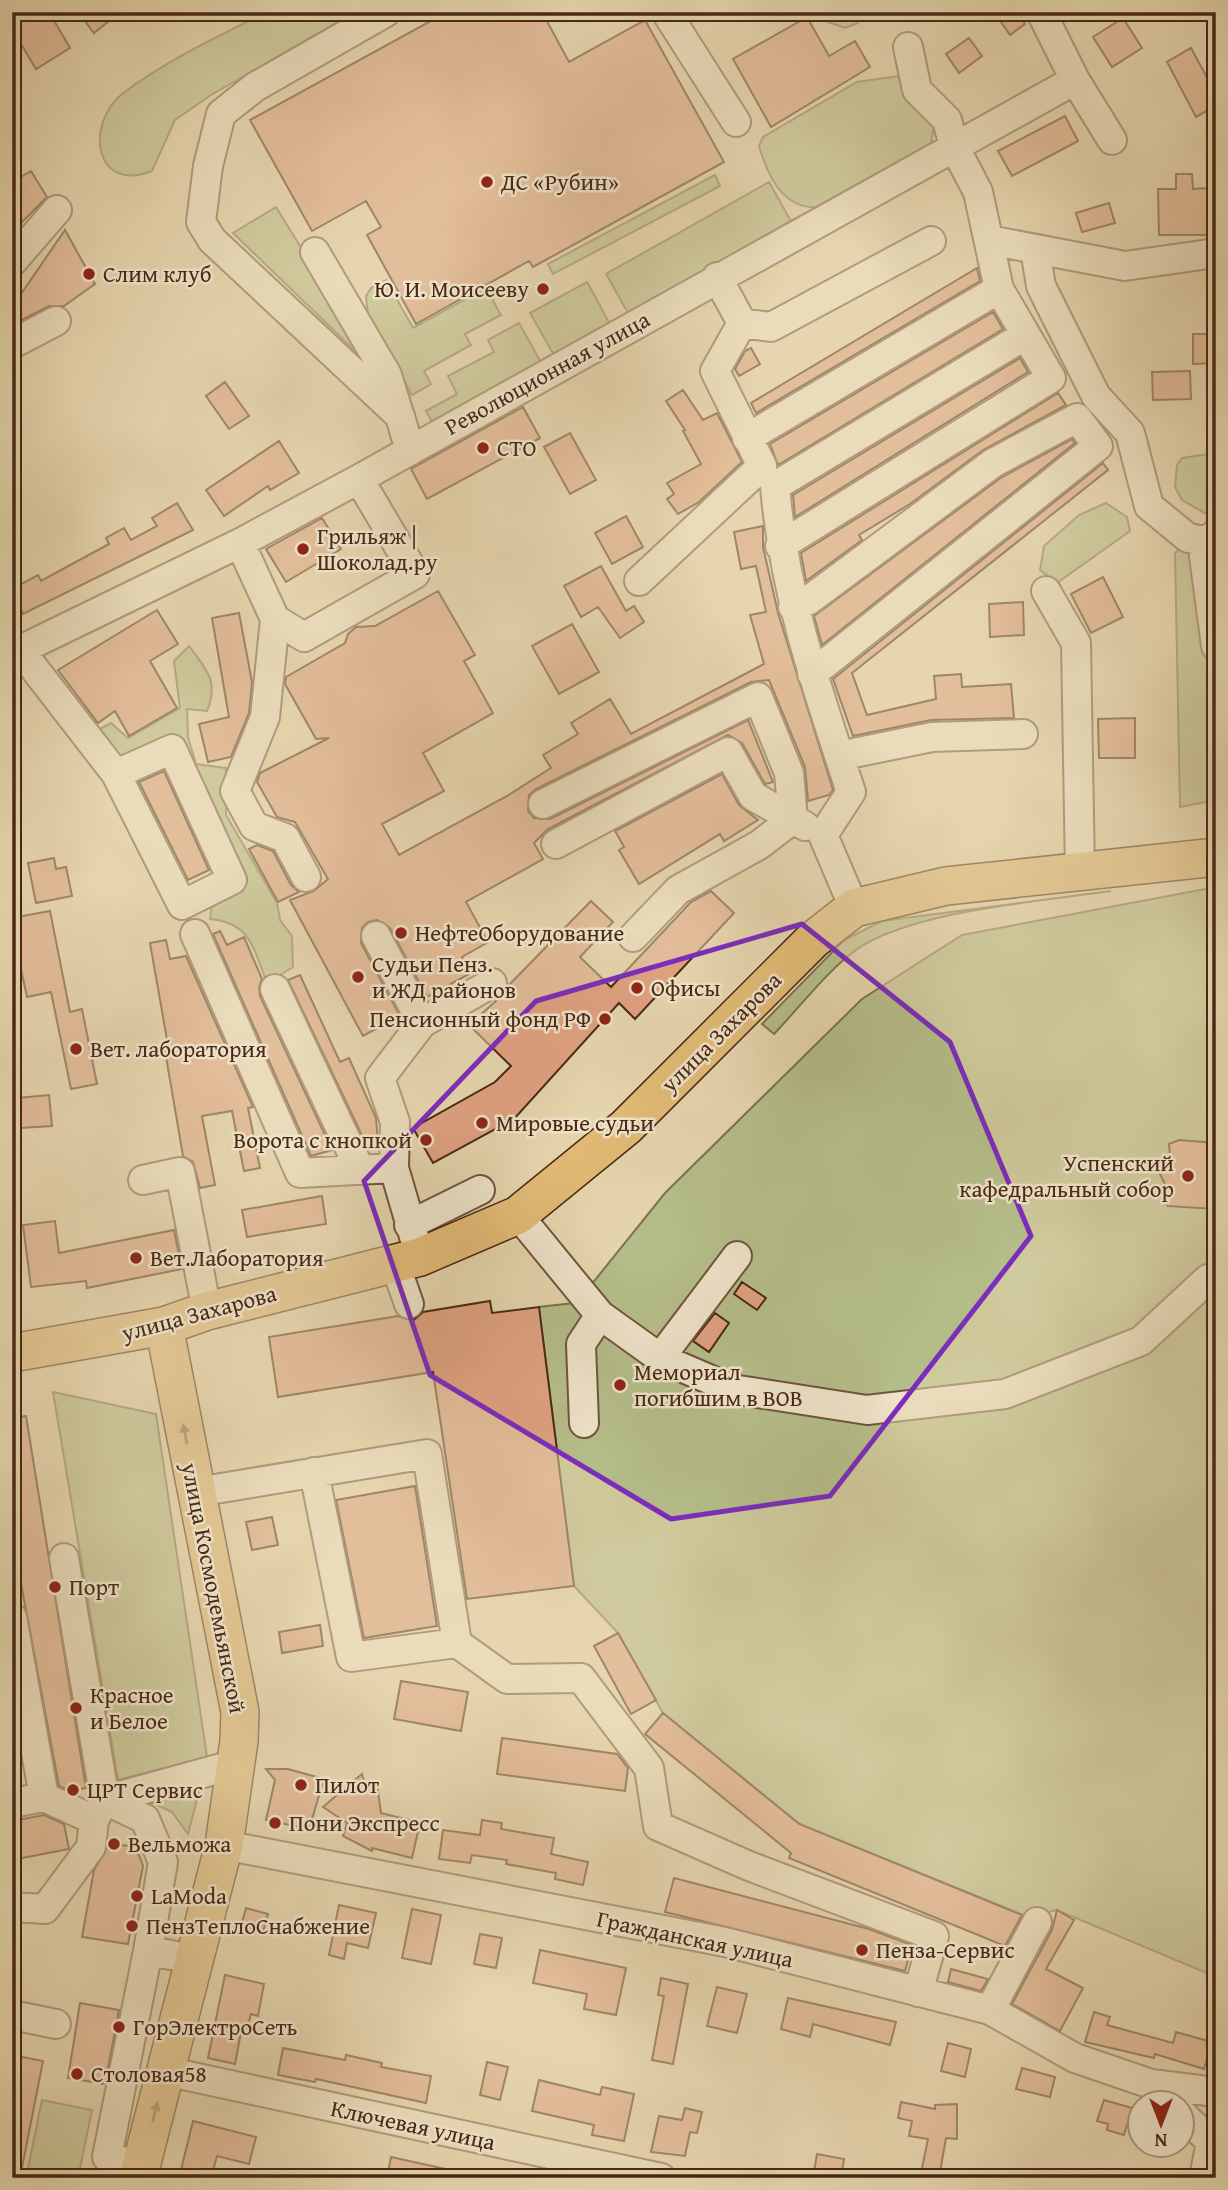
<svg xmlns="http://www.w3.org/2000/svg" width="1228" height="2190" font-family="'Gentium Book Plus',serif">
  <style>
    .green { fill: #b5be8a; stroke: #7e7350; stroke-width: 2 }
    .building { fill: #e0a281; stroke: #482816; stroke-width: 2 }
    .lines { fill: none; stroke-linecap: round; stroke-linejoin: round }
    .minor-casing { stroke: #70543c; stroke-width: 32 }
    .major-casing { stroke: #482816; stroke-width: 40 }
    .minor { stroke: #efe4ca; stroke-width: 28 }
    .major { stroke: #e3bb77; stroke-width: 37 }
    .oneway { fill: #8e6a42 }
    .marked { fill: none; stroke: #7b2cbf; stroke-width: 5; stroke-linejoin: round }
    .poi-dot { fill: #8f2418; stroke: #efe4ca; stroke-width: 2.5 }
    .labels { text-anchor: middle; stroke-width: 5; stroke-linejoin: round; paint-order: stroke }
    .poi-label { font-size: 23px; fill: #482816; stroke: #efe4ca; text-anchor: start }
    .street-label { font-size: 23px; fill: #482816; stroke: #efe4ca }
  </style>
  <rect width="100%" height="100%" fill="#e6d6ae"/>
  <filter id="stains"><feTurbulence type="fractalNoise" baseFrequency=".00286" numOctaves="4"/><feColorMatrix values="0 0 0 0 .2 0 0 0 0 .09 0 0 0 0 .02 0 0 0 .5 -.17"/></filter>
  <radialGradient id="worn" r=".72"><stop offset=".6" stop-color="#630" stop-opacity="0"/><stop offset="1" stop-color="#630" stop-opacity=".3"/></radialGradient>
  <path class="green" d="M266,12H355L211,95L175,120L152,171C94,194 85,124 122,94C166,60 218,37 266,12Z
    M817,12H860V13L858,23L845,28L828,22Z
    M899,76L907,78L934,126L931,144L831,206C788,215 770,184 759,146L763,137L857,82Z
    M715,175L720,186L553,274L548,264Z
    M769,182L792,223L629,315L606,274Z
    M276,207L378,373L233,233Z
    M386,280L413,328L486,288L501,315L465,334L471,345L424,371L431,384L412,395L368,315L366,296L371,288Z
    M587,282L611,326L555,357L530,313Z
    M519,323L543,366L434,425L426,411L457,394L448,376L494,352L488,340Z
    M1216,453V518L1215,519L1182,500L1175,487L1177,465L1182,458Z
    M1106,503L1127,517L1130,531L1057,583L1040,570L1044,546L1079,515Z
    M1184,544L1200,546L1216,726V800L1180,807L1175,553Z
    M189,646C207,670 219,681 207,711L187,709L188,737L196,764L226,768V815L277,903L280,920L292,936L293,967L267,983C253,948 251,923 210,919L218,858L177,768L158,759L145,769L121,755L106,754L92,733L111,723L128,738L180,708L174,661Z
    M1216,887V1977L1057,1910L1028,1917L800,1824L663,1713L618,1633L574,1586L539,1307L574,1303L583,1295L665,1193L862,999L962,935Z
    M1111,891C1042,901 911,911 856,950C829,969 798,1009 774,1034L762,1024L844,940L882,921Z
    M53,1392L156,1414L207,1757L118,1780Z
    M201,1784L188,1834L172,1812L144,1799Z
    M42,2100L92,2110L78,2178H26Z"/>
  <path class="building" d="M12,12H49L70,48L36,69L12,29Z
    M78,12H120L94,33Z
    M447,12H542L569,62L645,20L724,162L533,267L529,261L416,324L367,235L381,227L366,201L312,231L250,120Z
    M994,12H1017L1025,24L1010,35Z
    M807,17L829,56L855,41L870,67L771,127L733,59Z
    M1123,18L1142,48L1112,67L1093,37Z
    M969,38L982,56L959,73L946,54Z
    M1191,48L1216,94V106L1196,117L1167,62Z
    M1065,116L1078,141L1012,176L998,151Z
    M31,171L47,197L12,232V182Z
    M1176,174H1192L1193,189L1208,188L1209,235H1159L1158,189H1176Z
    M1109,203L1115,223L1082,232L1076,213Z
    M65,230L95,284L64,306H49L12,325V307Z
    M977,268L980,281L756,413L751,403Z
    M993,312L1003,329L778,465L770,444Z
    M1193,334H1216V363L1193,364Z
    M751,348L760,364L739,376L735,369L745,351Z
    M1020,358L1028,372L795,517L793,495Z
    M1190,371L1191,399L1153,400L1152,372Z
    M225,382L249,416L229,429L206,396Z
    M683,390L703,420L717,413L742,462L699,502L678,514L667,499L674,494L667,483L701,464L683,431L685,430L666,401Z
    M1058,393L1066,405L983,450L910,504L859,535L862,540L806,581L801,553Z
    M523,407L540,438L427,499L411,469Z
    M570,433L596,480L570,494L544,447Z
    M1072,439L1075,443L822,645L814,616L1002,477Z
    M279,441L299,473L270,490L268,486L224,516L206,490Z
    M1103,463L1108,470L852,673L867,715L936,699L934,676L961,674L962,687L1011,684L1014,718L931,720L853,736L833,679Z
    M177,503L193,530L23,614L12,589L38,575L41,581L109,544L106,538L124,528L131,540L157,526L152,518Z
    M626,516L643,547L612,564L595,533Z
    M322,518L341,549L286,582L266,549Z
    M763,526V547L778,613L833,790L829,795L808,801L805,767L769,680L751,682L536,789L529,795L528,811L534,818L550,819L748,720L773,782L765,784L742,743L728,735L548,829L534,843L543,859L466,902L488,942L462,957L471,973L427,997L390,928L377,920L368,922L362,928L361,943L400,1016L363,1036L290,900L314,891L328,879L295,822L277,817L257,782L260,773L329,738L316,739L285,684L286,677L345,643L348,634L356,627L375,626L438,591L475,655L464,661L493,713L423,753L444,791L382,824L399,855L507,796L551,768L543,755L578,734L571,723L610,699L631,734L764,664L750,615L766,612L756,566L741,569L734,532Z
    M601,566L626,611L634,606L644,622L620,638L598,607L581,617L564,586Z
    M1103,577L1123,617L1091,633L1071,594Z
    M1023,602L1024,635L990,637L989,604Z
    M157,610L178,644L150,661L177,708L129,736L115,711L98,723L58,670Z
    M239,613L252,682L249,713L231,757L208,762L199,724L229,717L212,618Z
    M572,624L599,672L559,694L532,646Z
    M1135,718V758H1099L1098,719Z
    M164,771L209,870L188,880L139,782Z
    M722,774L739,805L758,820L724,841L720,834L639,884L619,850L624,847L615,831Z
    M257,845L273,851L291,885L299,892L278,902L249,849Z
    M54,858L56,869L66,867L72,896L36,903L28,863Z
    M711,891L734,913L635,1019L619,1003L514,1119L433,1163L413,1128L495,1082L511,1066L469,1025L506,992L508,986L591,901L613,922L580,957L611,987L691,902Z
    M50,911L70,1012L82,1009L97,1084L71,1089L51,992L27,997L21,969L12,971V918Z
    M220,931L227,945L244,937L262,979L259,987L260,996L332,1150L311,1156L213,934Z
    M166,940L170,959L186,956L253,1107L248,1108L260,1168L244,1171L232,1111L202,1116L215,1185L200,1188L193,1162L183,1156L165,1051H169L150,943Z
    M300,975L340,1062L349,1058L376,1118L378,1144L368,1148L288,980Z
    M49,1095L52,1126L21,1128L18,1098Z
    M1179,1140L1216,1143V1209L1168,1206L1164,1202L1166,1186L1159,1172L1170,1156L1169,1144Z
    M322,1196L326,1224L247,1237L242,1210Z
    M55,1221L59,1253L174,1230L182,1269L87,1288L86,1281L31,1287L23,1225Z
    M742,1282L766,1298L757,1310L734,1294Z
    M490,1301L492,1313L539,1307L574,1586L467,1599L433,1372L278,1397L269,1337L398,1316L414,1320L423,1312Z
    M715,1313L729,1323L709,1352L693,1341Z
    M26,1416L86,1788L70,1791L59,1786L12,1536V1418Z
    M415,1486L437,1626L364,1638L336,1500Z
    M272,1517L278,1545L252,1550L246,1522Z
    M320,1625L323,1646L282,1653L279,1632Z
    M618,1633L656,1700L631,1714L594,1646Z
    M401,1681L468,1692L461,1731L394,1719Z
    M663,1713L799,1824L1022,1915L1005,1946L789,1858L791,1853L645,1734Z
    M502,1738L617,1754L628,1768L625,1791L497,1774Z
    M266,1769H288L324,1779L309,1829L266,1820L275,1780Z
    M362,1774L366,1789L377,1784L381,1813L420,1823L412,1858L372,1848V1851L343,1836L347,1823L323,1807Z
    M44,1815L64,1824L69,1849L12,1860V1821Z
    M482,1820L502,1823L501,1829L554,1838L551,1854L588,1862L583,1885L555,1879L556,1873L506,1864L507,1860L472,1855L470,1863L439,1859L443,1830L480,1835Z
    M114,1844L129,1846L139,1855L143,1866L128,1944L82,1937L94,1870L108,1846Z
    M674,1878L869,1929L912,1945L905,1971L665,1912Z
    M339,1905L376,1913L368,1948L347,1943L344,1959L329,1955Z
    M246,1908L268,1914L263,1932L241,1926Z
    M412,1909L441,1915L431,1964L402,1958Z
    M1057,1910L1074,1920L1046,1969L1083,1988L1060,2031L1012,2004L1052,1930Z
    M480,1934L502,1938L496,1968L474,1964Z
    M540,1950L626,1968L616,2015L584,2009L587,1994L533,1983Z
    M951,1969L988,1979L981,1991L948,1982Z
    M225,1975L264,1984L258,2016L251,2014L247,2028L242,2027L235,2064L208,2058Z
    M661,1978L688,1984L673,2064L652,2060L664,1996L658,1995Z
    M717,1987L747,1994L737,2033L707,2026Z
    M788,1998L896,2022L890,2045L813,2024L810,2037L781,2029Z
    M80,2003L119,2010L105,2084L68,2078Z
    M1094,2012L1110,2017L1107,2025L1173,2043L1176,2032L1212,2042L1204,2069L1155,2054L1154,2058L1085,2042Z
    M948,2043L971,2049L965,2077L941,2071Z
    M283,2048L345,2060L346,2055L382,2063L381,2067L431,2076L426,2103L316,2079L315,2082L278,2075Z
    M12,2055L43,2061L20,2178H12Z
    M487,2062L508,2067L500,2100L480,2095Z
    M1022,2068L1055,2077L1050,2097L1016,2089Z
    M539,2080L600,2095L602,2087L634,2094L624,2141L592,2135L594,2125L532,2111Z
    M1104,2100L1132,2108L1124,2135L1107,2130L1108,2124L1097,2121Z
    M901,2102L935,2109V2105L957,2104V2139L946,2138L939,2178H920L928,2139L909,2136L912,2121L898,2118Z
    M685,2108L702,2112L697,2133L690,2132L685,2156L651,2152L659,2116L682,2120Z
    M193,2121L256,2137L249,2164L217,2156L211,2178H179Z
    M817,2154L844,2159L841,2178H813Z
    M391,2157L455,2171V2178H387Z"/>
  <g class="lines">
    <g class="minor-casing">
      <path id="minor" d="M386,12L255,87L221,114L208,166L201,222L212,240L400,416L410,451
        M666,12L736,122
        M1041,12L1075,80L1112,140
        M989,240L1125,266L1216,253
        M1035,249L1041,286L1096,396L1130,433L1149,506L1188,538L1206,541
        M315,252L387,375L399,414
        M12,262L57,210
        M742,323L771,327L931,241
        M12,344L56,321
        M747,438L999,289
        M1216,534L1206,541L1204,556L1216,646
        M240,543L275,619L265,717L235,791L254,826L285,838L306,877
        M780,546L1051,378L999,289L978,192L954,146L947,120L917,90L908,47
        M639,581L762,466L715,371L742,323L717,277
        M1046,591L1076,643L1080,872
        M793,607L809,600L993,463L1077,418L1098,446L812,674
        M275,619L304,637L415,574L359,479
        M20,650L116,774L182,905L232,880L172,749L116,774
        M12,654L240,543L359,479L1075,80
        M839,756L932,737L1023,734
        M543,804L758,697L789,773L793,819L759,845L678,890L633,937
        M556,844L728,752L753,796L805,826
        M854,908L823,835L851,792C817,689 784,594 775,486L1024,336
        M195,934L300,1173L394,1168L420,1257
        M376,936L422,1023
        M275,989L360,1170
        M394,1168L395,1122L380,1078L422,1023L492,983
        M143,1180L180,1172L207,1311
        M518,1215L600,1315L660,1358L732,1389L867,1410L1005,1394L1141,1341L1208,1279
        M409,1225L480,1190
        M395,1264L409,1304
        M660,1358L737,1256
        M584,1423L581,1344L600,1315
        M314,1472L351,1657L457,1643
        M197,1492L427,1454L457,1643L507,1679L581,1678L649,1768L658,1826L749,1866L934,1936L918,1992
        M12,1617L44,1797L94,1820
        M105,1800L145,1819L163,1862L148,1951L194,1959
        M105,1800L236,1764
        M12,1803L44,1797
        M224,1845L725,1942L990,2010L1075,2058L1151,2084L1216,2092
        M12,1907L45,1909L91,1847L94,1820L105,1800L64,1558
        M990,2010L1037,1922
        M12,2015L56,2024
        M165,2071L661,2178
        M1182,2114L1211,2142
        M141,2166L107,2157L148,1951
        M1204,2178L1211,2142L1216,2138"/>
    </g>
    <g class="major-casing">
      <path id="major" d="M12,1353L164,1326L207,1311L420,1257L518,1215L626,1127L813,940L854,908L946,886L1216,857
        M138,2178L224,1845L239,1741L240,1712L164,1326"/>
    </g>
    <use href="#minor" class="minor"/>
    <use href="#major" class="major"/>
  </g>
  <defs><path id="oneway-solid" d="M-6-.8H1V-3.2L6.5 0L1 3.2V.8H-6Z" transform="scale(1.75)"/></defs>
  <g class="oneway">
    <use href="#oneway-solid" transform="translate(185 1434) rotate(-101)"/>
    <use href="#oneway-solid" transform="translate(155 2112) rotate(-76)"/>
  </g>
  <path d="M0 0H1228V2190H0ZM802,924L950,1042L1031,1236L830,1496L671,1519L430,1375L364,1181L536,1001Z" fill="#e6d6ae" fill-opacity=".55" fill-rule="evenodd"/>
  <path class="marked" d="M802,924L950,1042L1031,1236L830,1496L671,1519L430,1375L364,1181L536,1001Z"/>
  <g class="poi-dot">
    <circle cx="487" cy="182" r="7"/>
    <circle cx="89" cy="274" r="7"/>
    <circle cx="543" cy="289" r="7"/>
    <circle cx="483" cy="448" r="7"/>
    <circle cx="303" cy="549" r="7"/>
    <circle cx="401" cy="933" r="7"/>
    <circle cx="358" cy="977" r="7"/>
    <circle cx="637" cy="988" r="7"/>
    <circle cx="605" cy="1019" r="7"/>
    <circle cx="76" cy="1049" r="7"/>
    <circle cx="482" cy="1123" r="7"/>
    <circle cx="426" cy="1140" r="7"/>
    <circle cx="1188" cy="1176" r="7"/>
    <circle cx="136" cy="1258" r="7"/>
    <circle cx="620" cy="1385" r="7"/>
    <circle cx="55" cy="1587" r="7"/>
    <circle cx="76" cy="1708" r="7"/>
    <circle cx="301" cy="1785" r="7"/>
    <circle cx="73" cy="1790" r="7"/>
    <circle cx="275" cy="1823" r="7"/>
    <circle cx="114" cy="1844" r="7"/>
    <circle cx="137" cy="1896" r="7"/>
    <circle cx="132" cy="1926" r="7"/>
    <circle cx="862" cy="1950" r="7"/>
    <circle cx="119" cy="2027" r="7"/>
    <circle cx="77" cy="2074" r="7"/>
  </g>
  <g class="labels">
    <g class="poi-label">
      <text x="501" y="190">ДС «Рубин»</text>
      <text x="103" y="282">Слим клуб</text>
      <text x="529" y="297" text-anchor="end">Ю. И. Моисееву</text>
      <text x="497" y="456">СТО</text>
      <text x="317" y="544">Грильяж |<tspan x="317" dy="26">Шоколад.ру</tspan></text>
      <text x="415" y="941">НефтеОборудование</text>
      <text x="372" y="972">Судьи Пенз.<tspan x="372" dy="26">и ЖД районов</tspan></text>
      <text x="651" y="996">Офисы</text>
      <text x="591" y="1027" text-anchor="end">Пенсионный фонд РФ</text>
      <text x="90" y="1057">Вет. лаборатория</text>
      <text x="496" y="1131">Мировые судьи</text>
      <text x="412" y="1148" text-anchor="end">Ворота с кнопкой</text>
      <text x="1174" y="1171" text-anchor="end">Успенский<tspan x="1174" dy="26">кафедральный собор</tspan></text>
      <text x="150" y="1266">Вет.Лаборатория</text>
      <text x="634" y="1380">Мемориал<tspan x="634" dy="26">погибшим в ВОВ</tspan></text>
      <text x="69" y="1595">Порт</text>
      <text x="90" y="1703">Красное<tspan x="90" dy="26">и Белое</tspan></text>
      <text x="315" y="1793">Пилот</text>
      <text x="87" y="1798">ЦРТ Сервис</text>
      <text x="289" y="1831">Пони Экспресс</text>
      <text x="128" y="1852">Вельможа</text>
      <text x="151" y="1904">LaModa</text>
      <text x="146" y="1934">ПензТеплоСнабжение</text>
      <text x="876" y="1958">Пенза-Сервис</text>
      <text x="133" y="2035">ГорЭлектроСеть</text>
      <text x="91" y="2082">Столовая58</text>
    </g>
    <g class="street-label">
      <text transform="translate(547 373) rotate(-29)" y="8">Революционная улица</text>
      <text transform="translate(721 1032) rotate(-45)" y="8">улица Захарова</text>
      <text transform="translate(199 1313) rotate(-15)" y="8">улица Захарова</text>
      <text transform="translate(214 1588) rotate(79)" y="8">улица Космодемьянской</text>
      <text transform="translate(695 1939) rotate(12)" y="8">Гражданская улица</text>
      <text transform="translate(413 2125) rotate(12)" y="8">Ключевая улица</text>
    </g>
  </g>
  <rect width="1228" height="2190" fill="none" stroke="#e6d6ae" stroke-width="42"/>
  <rect x="14" y="14" width="1200" height="2162" fill="none" stroke="#482816" stroke-width="3.5"/>
  <rect x="21" y="21" width="1186" height="2148" fill="none" stroke="#482816" stroke-width="2"/>
  <g transform="translate(1161 2124) rotate(180)"><circle r="33" fill="#efe4ca" stroke="#ac9982" stroke-width="2"/>
  <path d="M0-5L12 26L0 18L-12 26Z" fill="#8f2418"/>
  <text y="-10" font-size="19" font-weight="bold" text-anchor="middle" fill="#482816">N</text>
  </g>
  <rect width="100%" height="100%" filter="url(#stains)"/>
  <rect width="100%" height="100%" fill="url(#worn)"/>
</svg>
